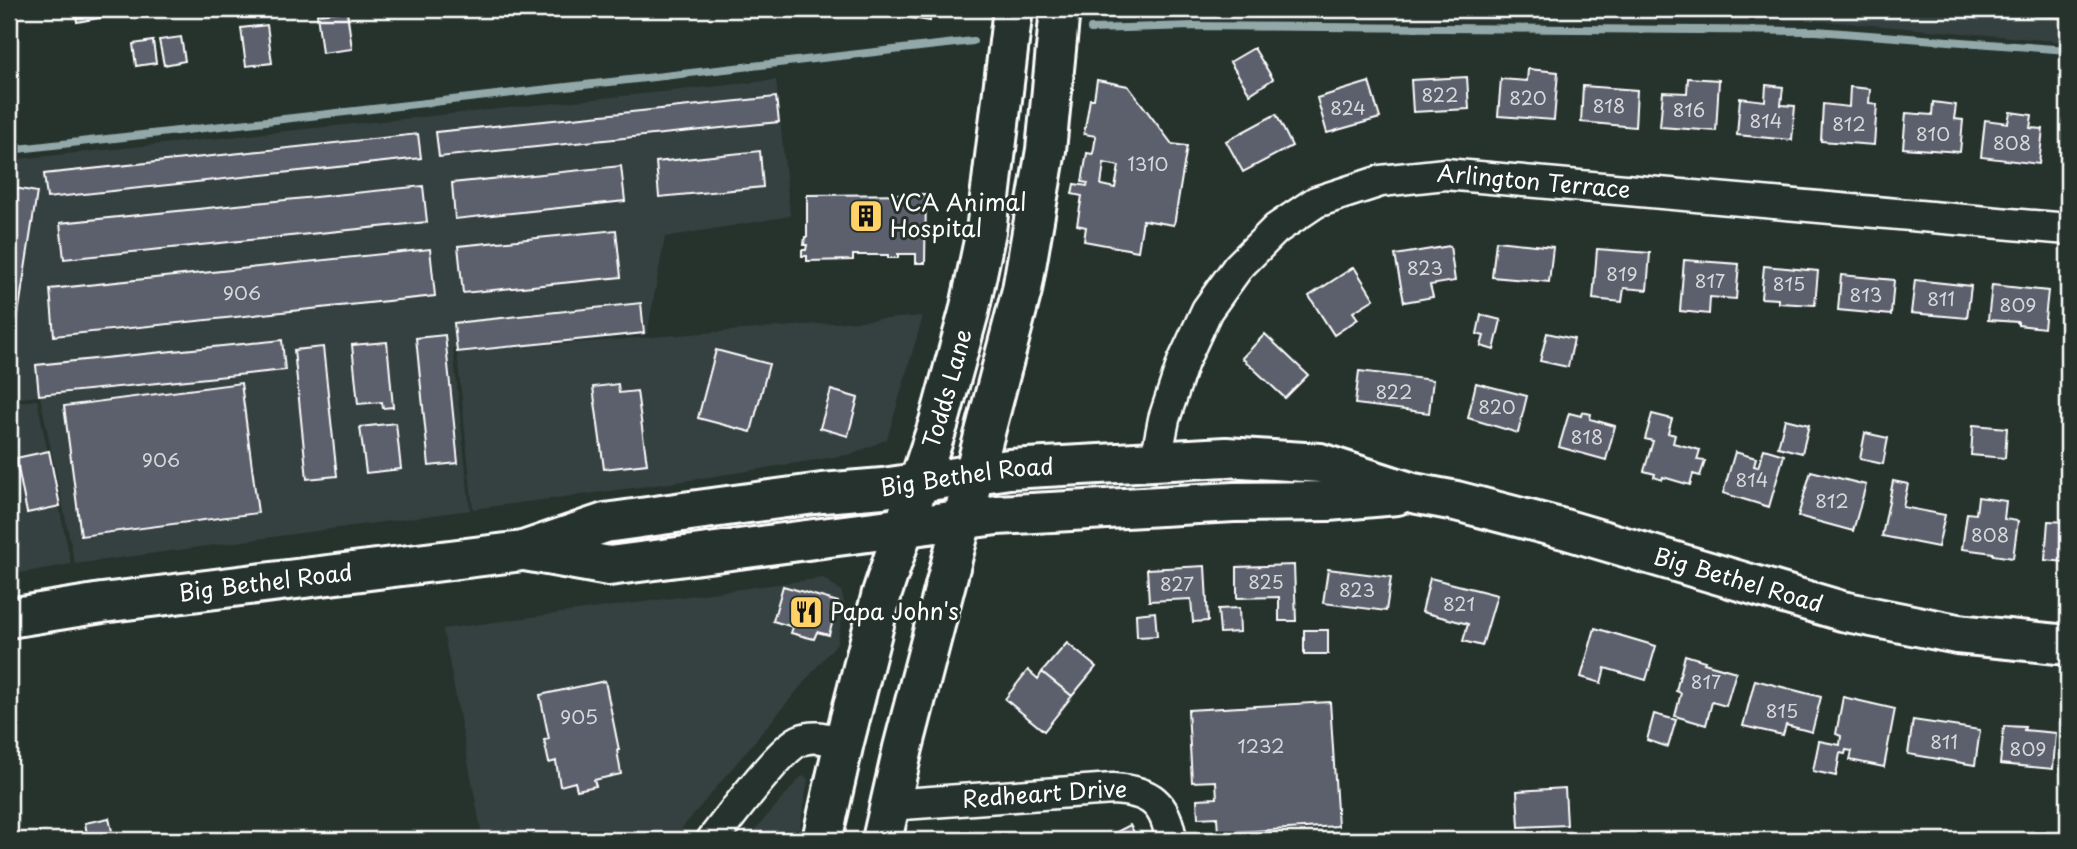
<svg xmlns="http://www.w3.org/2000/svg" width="2077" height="849" font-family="'Playpen Sans',sans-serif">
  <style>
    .built { fill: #364040 }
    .green { fill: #5d7154; stroke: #aeb8aa; stroke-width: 2 }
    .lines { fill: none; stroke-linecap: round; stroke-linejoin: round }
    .stream { stroke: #92a8a9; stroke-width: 8 }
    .building { fill: #5c5f6c; stroke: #fff; stroke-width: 2; fill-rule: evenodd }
    .lane-casing { stroke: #fff; stroke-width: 19 }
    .street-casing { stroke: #fff; stroke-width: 35 }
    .secondary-casing { stroke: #fff; stroke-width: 44 }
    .lane { stroke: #26332d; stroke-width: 14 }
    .street { stroke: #26332d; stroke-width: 30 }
    .secondary { stroke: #26332d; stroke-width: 38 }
    .labels { text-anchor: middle; stroke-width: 6; stroke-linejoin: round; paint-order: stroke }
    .number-label { font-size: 19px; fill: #d6d7da }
    .street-label { font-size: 23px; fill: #fff; stroke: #26332d }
    .poi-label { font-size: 23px; fill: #fff; stroke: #26332d; text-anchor: start }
  </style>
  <rect width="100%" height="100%" fill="#26332d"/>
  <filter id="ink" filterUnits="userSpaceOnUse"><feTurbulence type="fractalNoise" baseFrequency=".0143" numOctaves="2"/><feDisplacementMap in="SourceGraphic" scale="14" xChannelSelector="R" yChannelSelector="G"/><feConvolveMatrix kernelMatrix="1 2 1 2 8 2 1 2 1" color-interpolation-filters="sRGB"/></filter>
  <g filter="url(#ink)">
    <path class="built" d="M1103,9H1193L1102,16Z
      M1685,9H2068V42Z
      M776,80L790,216L665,237L647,334L453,348L470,510L75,564L40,396L9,399V160Z
      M923,316L887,439L853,454L677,482L473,509L457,352Z
      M37,400L71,564L9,575V403Z
      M823,578L841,591L845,605L837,643L672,840H483L443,629Z
      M802,776L808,779L798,840H746Z"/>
    <path class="green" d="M2034,9H2068V18L2034,16Z"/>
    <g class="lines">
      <path class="stream" d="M1091,29L1193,26L1816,31L2068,50
        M9,150L973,41"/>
    </g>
    <path class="building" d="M75,9H132V12L77,22Z
      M886,9H931L930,21L886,14Z
      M347,11L352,49L322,53L317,14Z
      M267,25L272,63L246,66L241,28Z
      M181,37L185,61L164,65L159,40Z
      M153,41L156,63L136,66L133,44Z
      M1254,48L1273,79L1250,94L1230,62Z
      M1528,69L1558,72L1554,120L1498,116L1501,79L1527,81Z
      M1467,77L1469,109L1413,112L1411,80Z
      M1688,78L1719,80L1716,131L1660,127L1663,92L1687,93Z
      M1097,80L1128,86L1172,144L1187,146L1174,225L1143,220L1138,251L1084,241L1086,227L1077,225L1082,196L1072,194L1074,184L1087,186L1088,183L1082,182L1087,153L1093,154L1096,136L1084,134L1090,99H1094ZM1104,163L1119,166L1115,188L1101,185Z
      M1369,82L1380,118L1327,133L1317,98Z
      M1766,85L1783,87L1781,105L1795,106L1792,140L1737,135L1740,98L1765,101Z
      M1583,86L1637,90L1635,127L1581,122Z
      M1850,87L1870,89L1869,103L1877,104L1874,145L1821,141L1823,104L1849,107Z
      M776,97L779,122L439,157L436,132Z
      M1933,102L1956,105L1954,119L1963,120L1960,152L1903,148L1906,113L1932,115Z
      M2010,112L2032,115L2030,128L2043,129L2039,164L1981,157L1985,120L2008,123Z
      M1276,114L1292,146L1243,172L1226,141Z
      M2064,124H2068V161H2061Z
      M418,134L421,158L47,198L44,174Z
      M760,151L763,187L659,197L656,162Z
      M621,166L625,201L455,219L452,183Z
      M423,186L427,222L64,259L60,223Z
      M9,187L37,192L9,373Z
      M926,194L925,263H916V254H898V258H888V255H853V260L807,261V256H802V250H806L807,245H804L805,237H807V195Z
      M616,230L621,277L463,293L458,246Z
      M1496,241L1553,247L1549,282L1492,277Z
      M1450,246L1455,281L1430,285L1433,297L1404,302L1395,255Z
      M430,249L435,296L54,336L50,289Z
      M1597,249L1650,253L1647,290L1624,288L1622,302L1593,299Z
      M1684,260L1739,264L1736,299L1710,297L1709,314L1680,311Z
      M1764,266L1818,271L1815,305L1778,303V299L1761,298Z
      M1354,267L1374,299L1353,312L1358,319L1334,335L1309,296Z
      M1841,275L1894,280L1891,315L1838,310Z
      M1915,280L1971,286L1967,318L1911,313Z
      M1992,285L2048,291L2044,328L2018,325V322L1988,320Z
      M641,303L644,333L457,352L454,323Z
      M1481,315L1501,320L1494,350L1481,346L1484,336L1477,334Z
      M1547,333L1574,339L1568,367L1540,361Z
      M1265,334L1308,375L1285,398L1242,358Z
      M445,335L458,463L429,466L416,338Z
      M282,340L285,370L39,395L36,365Z
      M387,342L393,407L383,408L382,402L358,404L352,345Z
      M323,347L337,476L307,479L294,350Z
      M716,350L769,364L751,432L698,418Z
      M1359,371L1433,380L1429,413L1355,404Z
      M241,383L258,513L81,536L64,406Z
      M1476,383L1527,396L1518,433L1468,418Z
      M618,384L619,393L637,391L647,464L604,469L593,387Z
      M831,390L858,398L848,436L820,428Z
      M1582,412L1591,414L1590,419L1615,426L1606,460L1559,447L1569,413L1581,416Z
      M1652,414L1672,419L1668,433L1675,435L1673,443L1700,450L1697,460L1705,461L1700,476L1693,474L1690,485L1663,477L1662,480L1654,477L1655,474L1644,471L1653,441L1645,439Z
      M1785,419L1809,425L1802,453L1778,447Z
      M396,423L401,469L366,473L360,427Z
      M1973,425L2007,428L2005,458L1971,455Z
      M1865,433L1888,438L1883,464L1860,459Z
      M1764,449L1784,455L1769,507L1723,493L1735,452L1756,458L1754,466L1758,467Z
      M49,451L60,506L27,513L16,458Z
      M1811,471L1866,485L1853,531L1798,516Z
      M1893,481L1908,484L1903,507L1945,515L1938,547L1882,536Z
      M1978,497L2006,501L2004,519L2018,521L2013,558L1993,555V553L1962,549L1967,513L1976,514Z
      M2048,521L2068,522V559H2066V562L2045,560Z
      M1294,565L1296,621H1279V597L1237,598V567Z
      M1205,566L1208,621L1193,622L1191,599L1149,601L1147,569Z
      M1328,569L1391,577L1386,611L1323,603Z
      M1430,578L1497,595L1482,646L1463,641L1468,624L1422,612Z
      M783,586L838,602L829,635L817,632L814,639L791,633L793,627L773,621Z
      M1239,608L1240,632L1220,633L1218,609Z
      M1155,612L1157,636L1137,637L1136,614Z
      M1595,628L1656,646L1646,680L1605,668L1601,683L1581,677Z
      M1304,630H1328V654H1304Z
      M1067,643L1096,667L1072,696L1042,672Z
      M1685,655L1705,661L1704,663L1736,672L1726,706L1712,702L1706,725L1675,716L1681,693L1676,691Z
      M1028,670L1038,679L1042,672L1072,696L1044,731L1005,699Z
      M1755,680L1821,697L1812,732L1786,725L1783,735L1743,726Z
      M605,681L619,750H617L621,774L594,780L596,786L577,790L575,782L560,786L556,761L549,763L544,740L549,739L540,695Z
      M1843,697L1895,709L1884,767L1850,760L1852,751L1846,750L1845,754L1840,753L1836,776L1813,771L1819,741L1840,745L1841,736L1836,734Z
      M1330,702L1338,826L1218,833L1217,817L1198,818L1197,799L1217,798L1216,781L1192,782L1188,710Z
      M1654,714L1676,720L1668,747L1647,740Z
      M1913,720L1980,730L1975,765L1908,754Z
      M2004,726L2025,727L2024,730L2056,733L2053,769L2000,764Z
      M1565,788L1567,825L1519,827L1517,791Z
      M109,818L114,840H88L85,823Z
      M1130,825L1136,836L1130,840H1101Z"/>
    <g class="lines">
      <g class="lane-casing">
        <path id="lane" d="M9,540V541"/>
      </g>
      <g class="street-casing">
        <g id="street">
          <path id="s1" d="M1156,460L1164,419L1183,362L1207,310L1238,267L1276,229L1316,202L1381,181L1445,174L2068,229"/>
          <path id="s2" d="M889,805L1113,789C1150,791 1166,803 1171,840"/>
          <path d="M712,840C728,820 781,747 801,740C815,734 830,740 844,742"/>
        </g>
      </g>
      <g class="secondary-casing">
        <g id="secondary">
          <path d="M525,551L609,566L997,515L1234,502L1328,501L1397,495"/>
          <path id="s3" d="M9,618L102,603L523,551L605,523L683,512L822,493L883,488L1009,469L1226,457L1320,463L1413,493L1456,501L1564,529L1842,611L1957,634L2068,645"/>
          <path id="s4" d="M822,840L844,742L882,593L939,422L969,312L986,231L1013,9"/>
          <path d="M882,840L903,748L1022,290L1046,150L1060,9"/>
        </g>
      </g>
      <use href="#lane" class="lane"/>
      <use href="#street" class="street"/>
      <use href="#secondary" class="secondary"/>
    </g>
  </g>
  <defs>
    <g id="building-square" transform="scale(1.75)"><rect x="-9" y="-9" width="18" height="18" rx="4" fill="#ffd166" stroke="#26332d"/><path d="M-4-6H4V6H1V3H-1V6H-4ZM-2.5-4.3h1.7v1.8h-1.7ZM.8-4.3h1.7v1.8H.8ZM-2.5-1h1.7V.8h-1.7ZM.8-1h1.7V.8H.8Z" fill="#111"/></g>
    <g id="restaurant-square" transform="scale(1.75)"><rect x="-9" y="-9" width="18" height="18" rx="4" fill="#ffd166" stroke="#26332d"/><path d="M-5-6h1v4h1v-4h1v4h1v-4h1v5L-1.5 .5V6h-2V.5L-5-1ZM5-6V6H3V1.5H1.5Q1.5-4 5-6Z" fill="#111"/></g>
  </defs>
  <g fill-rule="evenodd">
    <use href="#building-square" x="866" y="216"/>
    <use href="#restaurant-square" x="806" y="612"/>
  </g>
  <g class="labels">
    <g class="number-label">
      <text x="1440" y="102">822</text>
      <text x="1528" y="105">820</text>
      <text x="1609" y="113">818</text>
      <text x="1348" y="115">824</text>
      <text x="1689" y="117">816</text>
      <text x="1766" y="128">814</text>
      <text x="1849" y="131">812</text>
      <text x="1933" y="141">810</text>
      <text x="2012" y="150">808</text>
      <text x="1148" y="171">1310</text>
      <text x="1425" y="275">823</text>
      <text x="1622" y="281">819</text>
      <text x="1710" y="288">817</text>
      <text x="1789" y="291">815</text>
      <text x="242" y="300">906</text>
      <text x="1866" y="302">813</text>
      <text x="1941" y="306">811</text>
      <text x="2018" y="312">809</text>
      <text x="1394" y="399">822</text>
      <text x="1497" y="414">820</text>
      <text x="1587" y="444">818</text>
      <text x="161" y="467">906</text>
      <text x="1752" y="487">814</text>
      <text x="1832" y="508">812</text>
      <text x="1990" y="542">808</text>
      <text x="1266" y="589">825</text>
      <text x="1177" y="591">827</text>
      <text x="1357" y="597">823</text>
      <text x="1459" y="611">821</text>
      <text x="1706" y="689">817</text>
      <text x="1782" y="718">815</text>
      <text x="579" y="724">905</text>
      <text x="1944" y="749">811</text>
      <text x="1261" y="753">1232</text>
      <text x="2028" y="756">809</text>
    </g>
    <g class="street-label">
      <text dy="8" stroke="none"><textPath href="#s1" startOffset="536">Arlington Terrace</textPath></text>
      <text dy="8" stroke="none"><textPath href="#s4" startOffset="469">Todds Lane</textPath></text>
      <text dy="8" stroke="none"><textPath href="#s3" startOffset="970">Big Bethel Road</textPath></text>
      <text dy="8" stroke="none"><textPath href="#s3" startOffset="1759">Big Bethel Road</textPath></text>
      <text dy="8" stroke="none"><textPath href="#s3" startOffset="259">Big Bethel Road</textPath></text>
      <text dy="8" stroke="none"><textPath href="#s2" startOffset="156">Redheart Drive</textPath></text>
    </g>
    <g class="poi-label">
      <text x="890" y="211">VCA Animal<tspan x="890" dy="26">Hospital</tspan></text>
      <text x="830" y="620">Papa John's</text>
    </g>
  </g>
  <rect width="2077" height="849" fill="none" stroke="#26332d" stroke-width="35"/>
  <rect x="18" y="18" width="2042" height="814" fill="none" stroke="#fff" stroke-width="2.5" filter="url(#ink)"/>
</svg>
